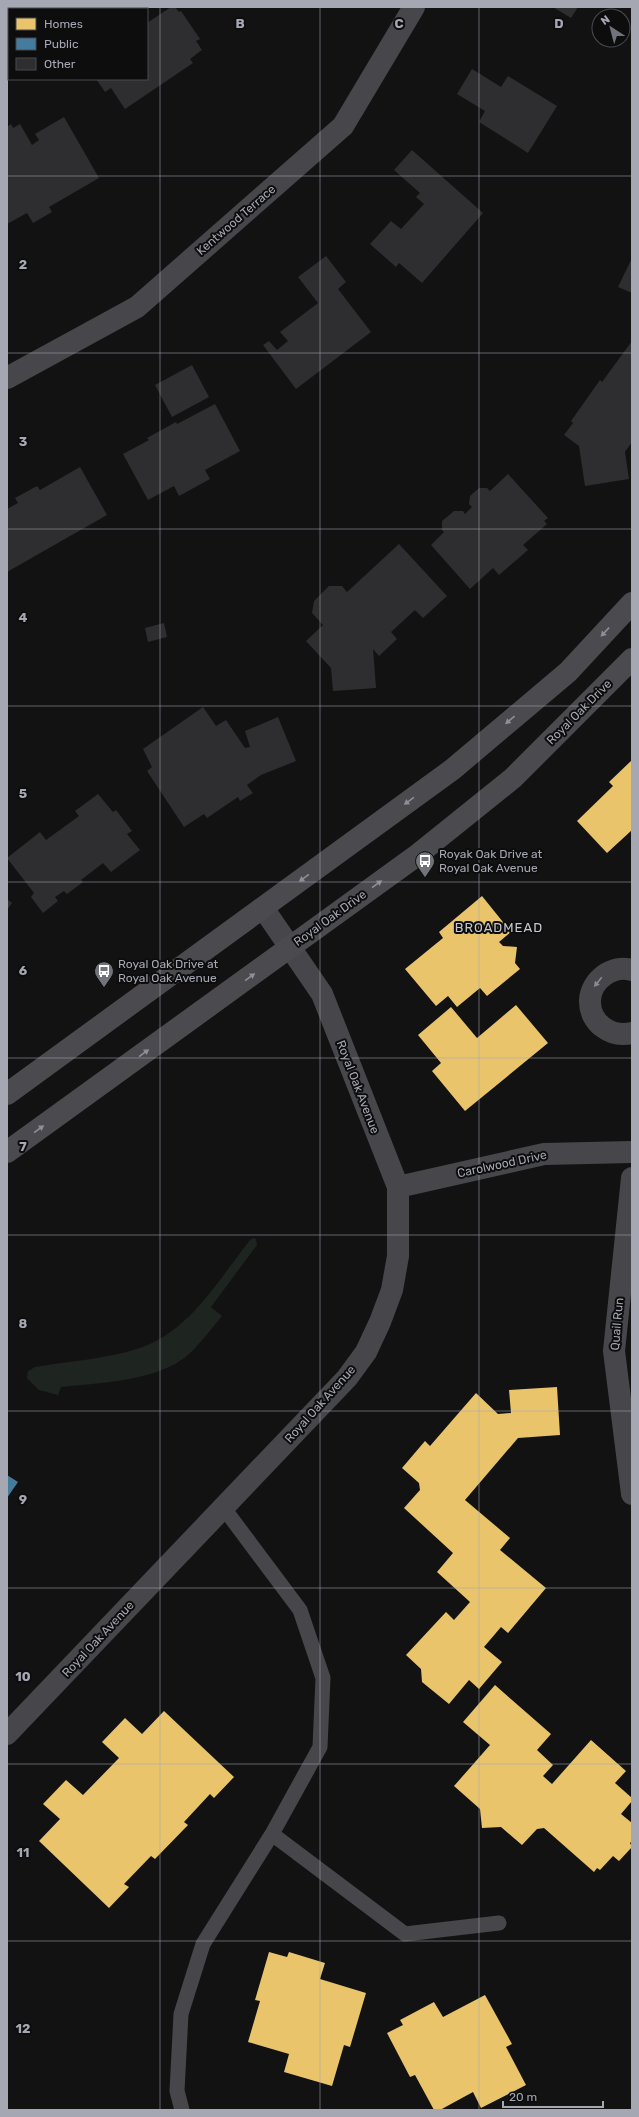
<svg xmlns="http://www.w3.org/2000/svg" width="639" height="2117" font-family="Rubik,sans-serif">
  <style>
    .green { fill: #1e241f }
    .homes { fill: #e9c46a }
    .public { fill: #457b9d }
    .building { fill: #2e2e30 }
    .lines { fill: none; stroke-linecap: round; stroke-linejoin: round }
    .lane { stroke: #47474b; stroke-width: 15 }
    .street { stroke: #47474b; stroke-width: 22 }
    .secondary { stroke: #4b4b4f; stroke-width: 22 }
    .oneway { fill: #8e9099 }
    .oneway2 { fill: #898a93 }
    .grid { fill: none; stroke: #a5a7b2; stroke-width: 1; stroke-opacity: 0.55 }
    .labels { text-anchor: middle; stroke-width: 4; stroke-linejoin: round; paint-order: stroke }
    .street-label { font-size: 12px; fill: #a5a7b2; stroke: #0d0d0e }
    .poi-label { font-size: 12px; fill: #a5a7b2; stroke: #0d0d0e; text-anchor: start }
    .neighbourhood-label { font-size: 13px; letter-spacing: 1px; fill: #c5c7ce; stroke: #0d0d0e }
    .grid-label { font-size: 13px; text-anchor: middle; font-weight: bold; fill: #a5a7b2; stroke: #0d0d0e; stroke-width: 4; stroke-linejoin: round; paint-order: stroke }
  </style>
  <rect width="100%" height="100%" fill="#121213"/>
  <path class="green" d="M253,1238L256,1239L257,1245L211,1307L222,1316C211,1329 201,1343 188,1355C158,1381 99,1383 61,1387L58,1395L39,1390L27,1378L28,1371L35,1367C69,1361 107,1359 140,1348C190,1331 219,1279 250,1240Z"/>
  <path class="homes" d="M632,760V830L607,853L577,821L613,786L609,782Z
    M482,896L511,932L499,942L503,946L517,947L515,963L520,969L487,996L480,988L457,1007L448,996L436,1006L405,969L443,938L439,932Z
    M516,1005L548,1043L465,1111L432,1071L441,1063L418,1035L451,1007L477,1038Z
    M557,1387L560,1435L518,1438L465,1500L510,1538L500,1550L546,1588L508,1633L501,1627L484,1647L502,1662L479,1689L469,1680L449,1704L422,1682L421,1669L406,1655L446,1612L454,1620L470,1602L437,1572L453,1553L404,1508L420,1490L419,1483L402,1468L425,1441L430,1446L476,1393L498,1414L511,1413L509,1390Z
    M495,1685L551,1734L537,1750L553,1765L543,1776L552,1784L591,1740L626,1771L615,1783L632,1798V1801L621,1814L632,1823V1841L630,1843L632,1847L619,1861L613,1856L600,1870L597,1868L594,1872L544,1828L537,1829L522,1845L501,1827L482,1828L480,1809L454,1786L490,1745L463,1722Z
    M164,1711L234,1777L214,1798L210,1794L184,1822L188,1825L155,1859L151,1856L124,1884L129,1887L109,1908L39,1841L60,1819L43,1804L66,1780L83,1795L119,1758L102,1742L125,1718L142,1734Z
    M269,1952L287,1957L289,1952L325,1963L320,1979L366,1993L350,2047L344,2045L332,2086L284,2072L289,2054L248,2042L260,2001L255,2000Z
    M485,1995L512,2044L506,2047L526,2085L481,2108L473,2092L440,2110H434L415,2075L410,2077L387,2033L403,2025L400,2020L434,2002L443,2017Z"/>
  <path class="public" d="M7,1475L18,1482L7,1498Z"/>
  <path class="building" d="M171,7H175L179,12L181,11L200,39L196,41L202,50L190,59L193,63L125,109L111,88L105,92L96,79H147V23Z
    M553,7H578L571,18Z
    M472,69L501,87L508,76L557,106L528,153L479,122L485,111L457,94Z
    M64,117L99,178L49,207L52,212L33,223L27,213L7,224V127L11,124L13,128L20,124L32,145L39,140L35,134Z
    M412,150L483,213L422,283L399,263L396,267L370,244L391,221L401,229L424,204L416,197L420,193L394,170Z
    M326,256L346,282L338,289L371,332L296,389L263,345L269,341L277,350L288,341L280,332L318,303L298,277Z
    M632,258V293L618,287Z
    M632,341V442L625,452L629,479L585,486L579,446L564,435L573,423L571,421L600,380L602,382Z
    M192,365L209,397L172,417L155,385Z
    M215,404L240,451L205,470L210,479L179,496L174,486L148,500L123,454L149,440L147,438L176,422L177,424Z
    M80,467L107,515L7,572V509L18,503L15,498L37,486L40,490Z
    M508,474L548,518L544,521L547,524L523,545L528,550L499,575L493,568L470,589L431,545L444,532L442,530V521L454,511H463L465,514L472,507L469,504L470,496L479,488H487L490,491Z
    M399,544L447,596L423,618L415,610L391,632L397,639L379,656L373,649L376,688L333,691L331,668L306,641L323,625L312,613L314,601L329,586H342L347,592Z
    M164,623L167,637L148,642L145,628Z
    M203,707L216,726L226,720L245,748L250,747L245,731L278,717L296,761L261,775L247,785L253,793L240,801L238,797L207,818L204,814L184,827L147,771L152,767L143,749Z
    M98,794L113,812L116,810L132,831L127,834L140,850L111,872L103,863L81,880L83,882L67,894L64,891L55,897L58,901L43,913L31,897L34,893L7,858L40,832L46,840L79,816L75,811Z
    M7,899L12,903L7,910Z"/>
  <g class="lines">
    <path class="lane" d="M272,1834L405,1934L499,1923
      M182,2110L177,2091L181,2014L203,1944L272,1834L320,1747L323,1678L300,1610L223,1507"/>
    <path class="street" d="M7,378L137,307L343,126L414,7
      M632,970C613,964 591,980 590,1000C589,1023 611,1038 632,1033
      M632,1178L614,1351L632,1494
      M398,1187L544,1154L632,1152
      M7,1734L347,1378L366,1352L380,1322L392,1290L398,1256V1187L322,994L263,908"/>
    <path class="secondary" d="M7,1094L453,769L568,672L632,603
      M7,1152L416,856L513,778L632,659"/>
  </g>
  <defs><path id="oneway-solid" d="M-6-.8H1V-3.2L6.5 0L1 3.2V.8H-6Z"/></defs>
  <g class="oneway">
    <use href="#oneway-solid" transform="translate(605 632) rotate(133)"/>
    <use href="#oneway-solid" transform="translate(510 720) rotate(140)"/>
    <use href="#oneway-solid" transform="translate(409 801) rotate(144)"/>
    <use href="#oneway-solid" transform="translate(304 878) rotate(144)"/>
    <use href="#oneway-solid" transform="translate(377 884) rotate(-36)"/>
    <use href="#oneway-solid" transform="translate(250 977) rotate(-36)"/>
    <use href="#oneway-solid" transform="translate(144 1053) rotate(-36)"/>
    <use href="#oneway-solid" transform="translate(39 1129) rotate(-36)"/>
  </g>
  <use class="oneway2" href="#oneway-solid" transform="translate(598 982) rotate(129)"/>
  <path class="grid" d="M160,7V2110M320,7V2110M479,7V2110M7,176H632M7,353H632M7,529H632M7,706H632M7,882H632M7,1058H632M7,1235H632M7,1411H632M7,1588H632M7,1764H632M7,1941H632"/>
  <defs>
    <g id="bus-pin" transform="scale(1)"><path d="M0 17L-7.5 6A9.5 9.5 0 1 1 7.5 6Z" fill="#72737a" stroke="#0d0d0e"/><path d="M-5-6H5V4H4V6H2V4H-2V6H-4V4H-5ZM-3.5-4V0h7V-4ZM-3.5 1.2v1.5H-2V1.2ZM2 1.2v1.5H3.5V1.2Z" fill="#fff"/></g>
  </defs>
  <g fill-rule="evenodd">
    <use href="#bus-pin" x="425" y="861"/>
    <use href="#bus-pin" x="104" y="971"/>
  </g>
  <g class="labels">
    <g class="street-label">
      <text transform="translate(236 220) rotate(-41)" y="4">Kentwood Terrace</text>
      <text transform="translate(579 712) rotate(-45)" y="4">Royal Oak Drive</text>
      <text transform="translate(330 918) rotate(-36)" y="4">Royal Oak Drive</text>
      <text transform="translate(358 1087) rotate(69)" y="4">Royal Oak Avenue</text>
      <text transform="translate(502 1164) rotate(-12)" y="4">Carolwood Drive</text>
      <text transform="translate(617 1324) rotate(-85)" y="4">Quail Run</text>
      <text transform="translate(320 1404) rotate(-48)" y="4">Royal Oak Avenue</text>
      <text transform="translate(98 1639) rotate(-47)" y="4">Royal Oak Avenue</text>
    </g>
    <g class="poi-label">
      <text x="439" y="858">Royak Oak Drive at<tspan x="439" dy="14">Royal Oak Avenue</tspan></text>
      <text x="118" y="968">Royal Oak Drive at<tspan x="118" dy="14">Royal Oak Avenue</tspan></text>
    </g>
    <g class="neighbourhood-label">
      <text x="499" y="932">BROADMEAD</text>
    </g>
  </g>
  <g class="grid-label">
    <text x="240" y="28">B</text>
    <text x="399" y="28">C</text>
    <text x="559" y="28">D</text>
    <text x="23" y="269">2</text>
    <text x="23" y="446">3</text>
    <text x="23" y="622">4</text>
    <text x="23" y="798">5</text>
    <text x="23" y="975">6</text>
    <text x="23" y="1151">7</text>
    <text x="23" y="1328">8</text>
    <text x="23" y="1504">9</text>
    <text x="23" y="1681">10</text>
    <text x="23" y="1857">11</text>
    <text x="23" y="2033">12</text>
  </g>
  <rect width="639" height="2117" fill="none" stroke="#a5a7b2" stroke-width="16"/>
  <rect x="8" y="8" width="140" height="72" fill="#0d0d0e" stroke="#4a4b50"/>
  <rect x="16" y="18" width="20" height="12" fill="#e9c46a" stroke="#4a4b50"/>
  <text x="44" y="28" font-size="12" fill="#a5a7b2">Homes</text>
  <rect x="16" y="38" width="20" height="12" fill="#457b9d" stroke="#4a4b50"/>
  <text x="44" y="48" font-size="12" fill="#a5a7b2">Public</text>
  <rect x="16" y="58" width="20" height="12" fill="#2e2e30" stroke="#4a4b50"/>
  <text x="44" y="68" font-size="12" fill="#a5a7b2">Other</text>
  <g transform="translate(611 28) rotate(324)"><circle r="19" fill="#0d0d0e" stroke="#4a4b50"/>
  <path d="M0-3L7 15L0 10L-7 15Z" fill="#72737a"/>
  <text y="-6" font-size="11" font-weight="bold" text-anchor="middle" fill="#a5a7b2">N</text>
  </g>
  <path d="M503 2101v6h100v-6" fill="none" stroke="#a5a7b2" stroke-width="2"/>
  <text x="509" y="2101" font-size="12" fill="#a5a7b2" stroke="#0d0d0e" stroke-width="3" paint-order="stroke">20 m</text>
</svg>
